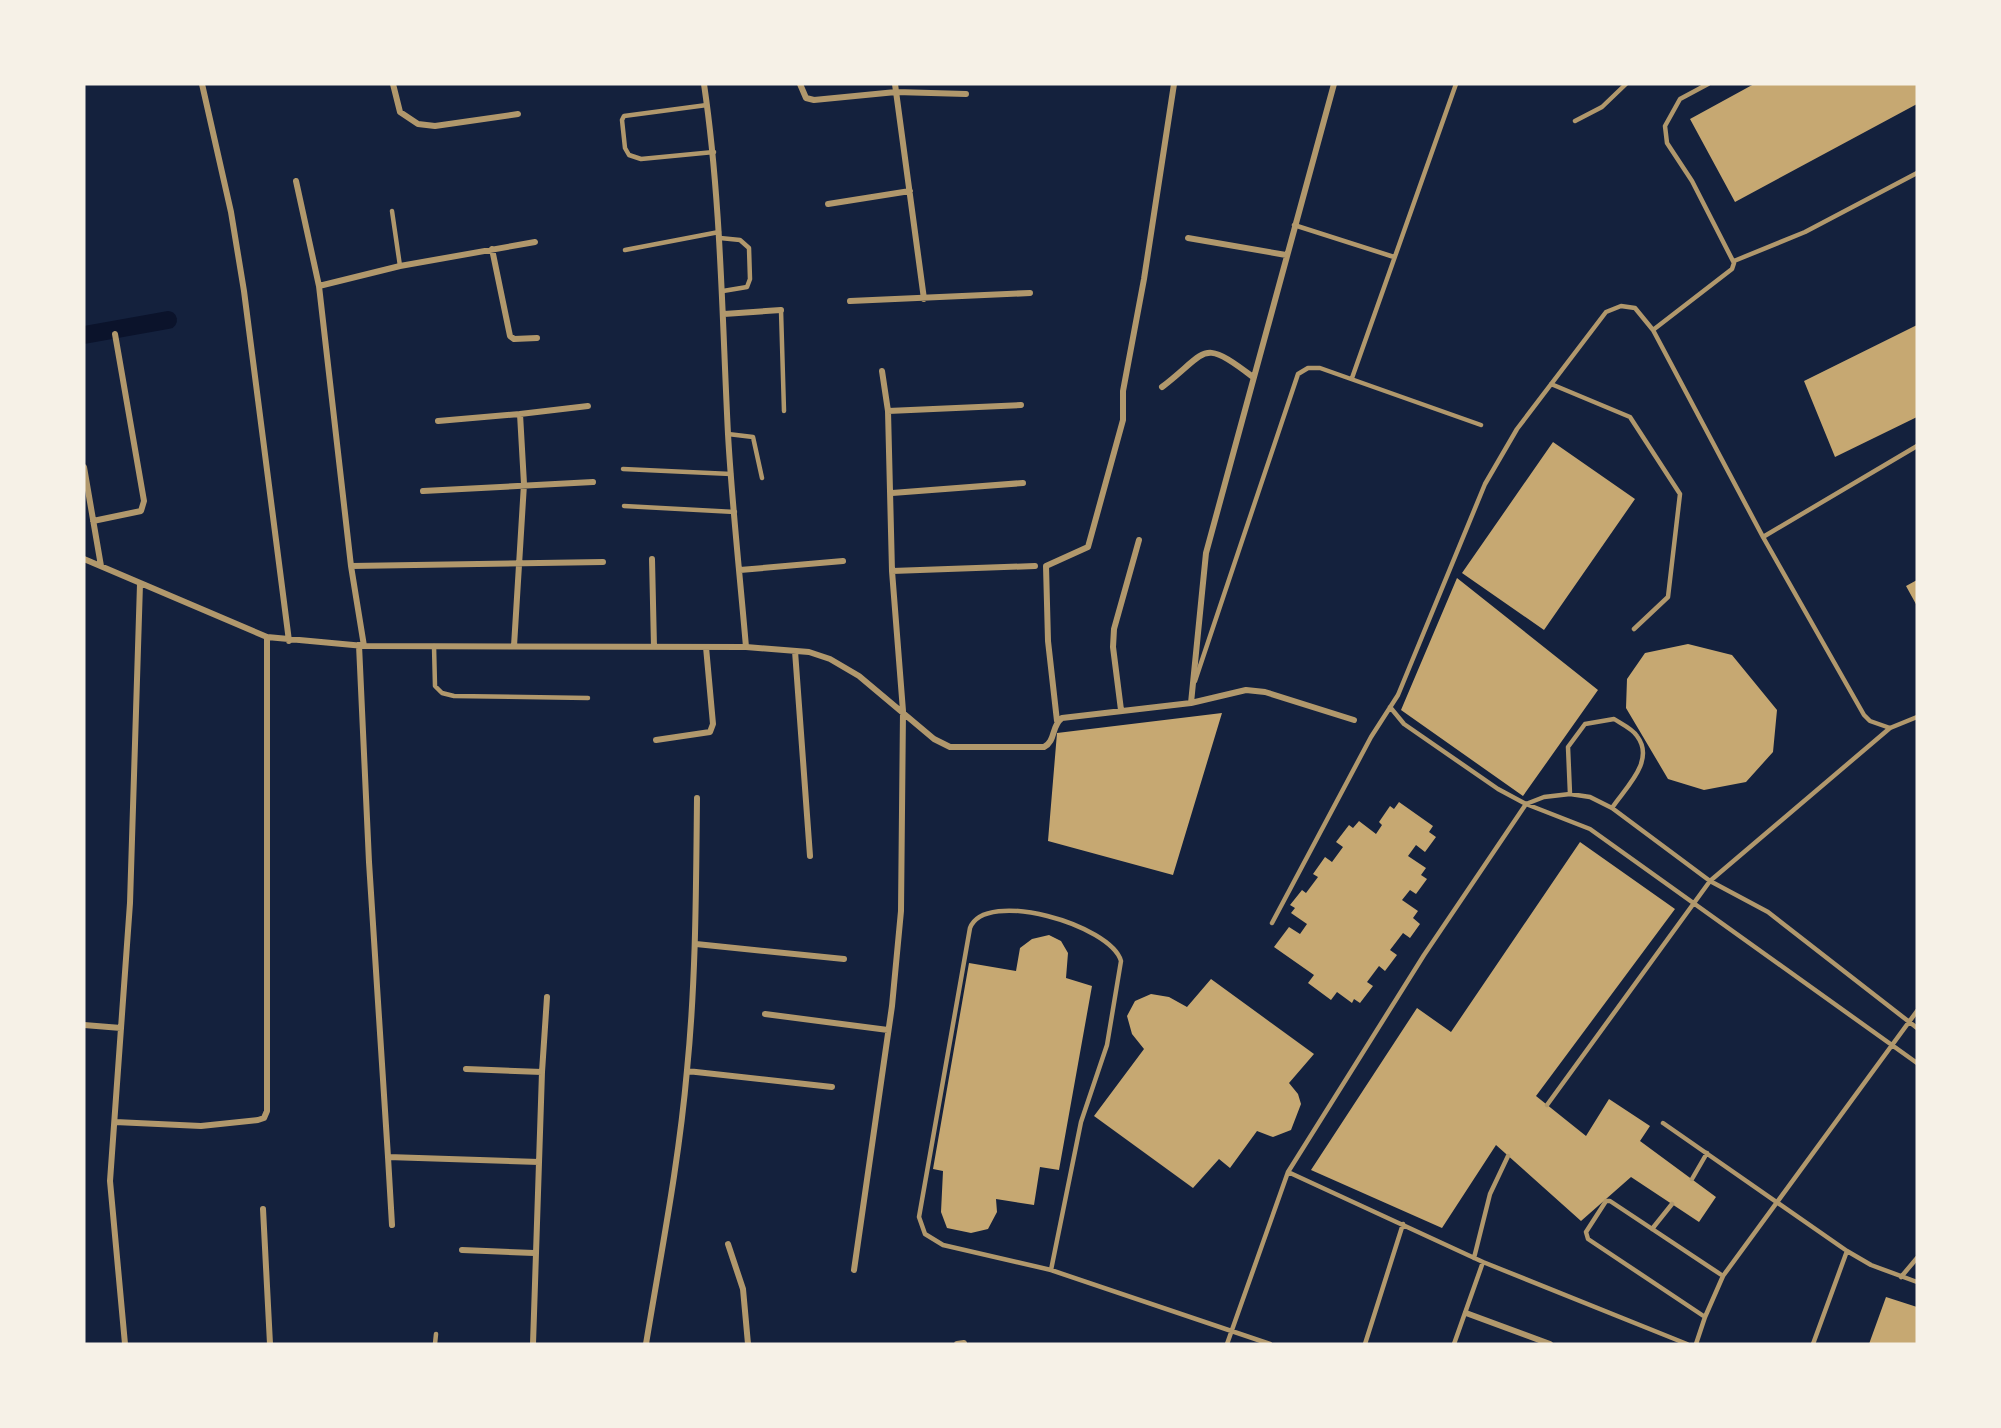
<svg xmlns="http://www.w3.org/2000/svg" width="2001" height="1428" font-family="'PT Sans Narrow',sans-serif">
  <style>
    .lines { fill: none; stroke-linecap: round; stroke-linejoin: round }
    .canal { stroke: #0b132b; stroke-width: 18 }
    .building { fill: #c6a872 }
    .service { stroke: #b1986c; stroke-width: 4.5 }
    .minor { stroke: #b1986c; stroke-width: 6 }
  </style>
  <rect width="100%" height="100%" fill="#14213d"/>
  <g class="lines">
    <path class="canal" d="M84,335L168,320"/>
  </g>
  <path class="building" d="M1754,84H1917V104L1735,202L1690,119Z
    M1917,325V417L1835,457L1804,381Z
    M1553,442L1635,499L1544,630L1462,573Z
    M1457,578L1598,690L1523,796L1401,710Z
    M1917,580V606L1906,586Z
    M1688,644L1732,655L1777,710L1773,752L1746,782L1704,790L1668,779L1626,708L1627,679L1645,653Z
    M1222,713L1173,875L1048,841L1057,733Z
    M1399,802L1433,826L1429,832L1436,837L1425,852L1416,845L1408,856L1426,868L1421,875L1427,879L1416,894L1410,890L1402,900L1418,911L1413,918L1420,924L1410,938L1403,933L1390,950L1397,955L1385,971L1379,966L1367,982L1373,986L1360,1003L1354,999L1352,1003L1337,992L1331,1000L1308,983L1314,975L1274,947L1289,927L1300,934L1307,924L1291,913L1295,908L1290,905L1302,890L1306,893L1318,877L1313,874L1325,857L1332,862L1343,847L1336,842L1349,825L1353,828L1359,821L1376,834L1382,825L1379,822L1390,806L1394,809Z
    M1580,842L1675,909L1536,1096L1586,1136L1609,1099L1650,1126L1640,1141L1716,1197L1699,1222L1631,1177L1581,1221L1496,1145L1442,1228L1311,1170L1417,1008L1451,1032Z
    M1049,935L1061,941L1068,953L1066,978L1092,986L1059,1170L1040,1167L1034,1205L996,1199L997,1212L988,1229L971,1233L947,1228L941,1212L943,1171L933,1169L969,963L1016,971L1020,948L1032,939Z
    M1211,979L1314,1054L1289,1083L1298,1094L1301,1104L1291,1130L1273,1137L1257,1131L1230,1168L1219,1159L1193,1188L1094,1116L1144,1049L1132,1034L1127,1016L1135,1001L1151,994L1169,997L1187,1007Z
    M1886,1297L1917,1307V1344H1869Z"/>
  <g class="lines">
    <path class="service" d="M707,105L624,116L622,120L625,148L629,155L641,159L714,152
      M1575,121L1602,107L1626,84
      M392,211L400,266
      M1294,225L1394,257
      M720,238L740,240L749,248L750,279L747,287L723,291
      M625,250L719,232
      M1734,261L1805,232L1917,173
      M781,310L784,411
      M1653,330L1732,269L1734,263L1692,181L1667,143L1665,126L1680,99L1708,84
      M1352,378L1456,84
      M1551,384L1630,417L1680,494L1668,597L1634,629
      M728,434L753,437L762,478
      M623,469L731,474
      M624,506L735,512
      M1763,537L1917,446
      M434,646L435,686L442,693L454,696L588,698
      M1195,681L1298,374L1308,368H1320L1481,425
      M1390,707L1404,724L1498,789L1526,804L1590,829L1917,1063
      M1570,794L1568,747L1585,724L1614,719C1620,723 1633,729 1637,736C1656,761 1625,788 1612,808
      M1272,923L1371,737L1398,695L1485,484L1517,429L1606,312L1621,306L1635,308L1653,330L1763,537L1864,715L1870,721L1890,728
      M1547,1105L1710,881L1890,728L1917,717
      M1663,1123L1847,1251L1871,1265L1917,1282
      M1288,1172L1483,1262L1687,1344
      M1692,1179L1707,1153
      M1652,1229L1672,1204
      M1474,1258L1490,1194L1508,1156
      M1051,1270L1081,1122L1107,1045L1121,961C1111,925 985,888 970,928L919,1217L925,1234L943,1245L1051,1270L1270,1344
      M1901,1277L1917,1258
      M1705,1317L1588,1239L1586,1232L1606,1201H1610L1723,1276
      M435,1344L436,1334
      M1227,1344L1288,1172L1424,955L1526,804L1544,797L1570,794L1590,797L1612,808L1710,881L1768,912L1917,1028
      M1365,1344L1403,1224
      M1454,1344L1483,1262
      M1696,1344L1705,1317L1723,1276L1917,1011
      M1813,1344L1847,1251"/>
    <path class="minor" d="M202,84L231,212L244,291L289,641
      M393,84L400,112L418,124L435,126L518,114
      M704,84C721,200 722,317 728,434C732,505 740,576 746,647
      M800,84L806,98L814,100L896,92L966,94
      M895,84L924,299
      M296,181L319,286L351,566L364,646
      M828,204L910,191
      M1188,238L1286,255
      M492,249L510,336L514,339L537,338
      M319,286L400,266L535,242
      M850,301L1030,293
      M724,314L781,310
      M1162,387C1209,351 1200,337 1253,377
      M888,411L1021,405
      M520,414L588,406
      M438,421L520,414L524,484L514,646
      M84,467L101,566
      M423,491L593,482
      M892,493L1023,483
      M93,521L141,511L144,501L115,334
      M84,559L267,637L364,646L746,647L809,652L830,659L859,676L934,739L950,747H1044C1056,741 1051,726 1062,718L1191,703L1246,690L1265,692L1354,720
      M652,559L654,647
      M351,566L603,562
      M740,570L843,561
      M892,571L1035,566
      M359,645L369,862L388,1157L539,1162
      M795,651L810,856
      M1191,703L1206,553L1334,84
      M1121,710L1113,647L1114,629L1139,540
      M1057,721L1048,641L1046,566L1088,547L1123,420V391L1144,279L1174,84
      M656,740L710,732L713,724L706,647
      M696,944L844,959
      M765,1014L888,1030
      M84,1025L121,1028
      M466,1069L542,1072
      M687,1071L832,1087
      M115,1122L201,1126L258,1120L264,1118L267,1111V637
      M388,1157L392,1225
      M263,1209L270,1344
      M728,1244L743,1289L748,1344
      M462,1250L534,1253
      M854,1270L892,1006L901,911L903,711L892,571L888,411L882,371
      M1466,1313L1550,1344
      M125,1344L110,1181L130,903L140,584
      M533,1344L542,1072L547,997
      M646,1344C661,1253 679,1162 687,1070C696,980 696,889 697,798
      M957,1344L964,1343"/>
  </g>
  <rect width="2001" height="1428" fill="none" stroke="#f6f1e7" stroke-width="171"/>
</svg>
